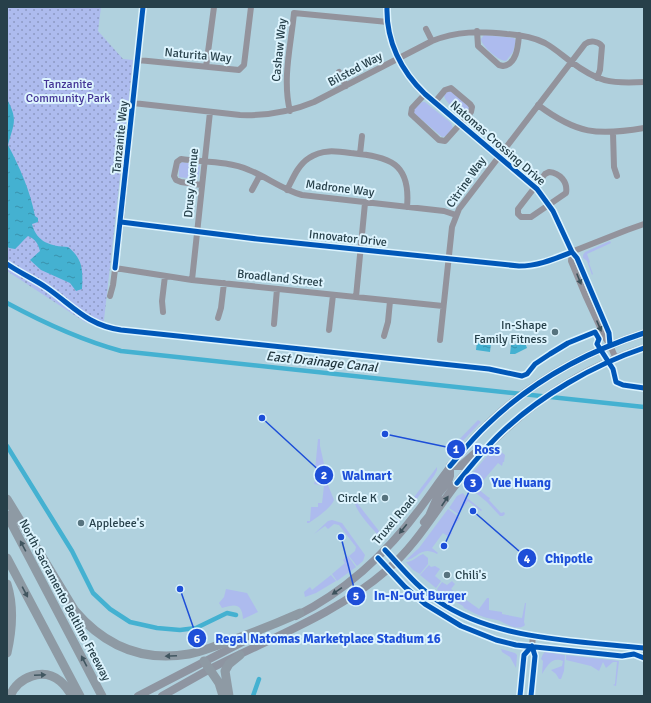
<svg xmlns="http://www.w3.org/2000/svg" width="651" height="703" font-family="Signika,sans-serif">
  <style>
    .grass { fill: #adbbee }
    .park { fill: url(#park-dots) }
    .water { fill: url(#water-ripples) }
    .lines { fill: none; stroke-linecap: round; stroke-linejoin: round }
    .canal { stroke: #44b1d1; stroke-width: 4.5 }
    .minor { stroke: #93939c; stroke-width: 6 }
    .major { stroke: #8e95a1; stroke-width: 8 }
    .highway { stroke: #8e9aa4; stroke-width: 9 }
    .cycleway-casing { stroke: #ddf4fe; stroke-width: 8 }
    .cycleway { stroke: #0057b8; stroke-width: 5 }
    .oneway { fill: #3d515a }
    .oneway2 { fill: #3c515b }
    .oneway3 { fill: #415660 }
    .poi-dot { fill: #57737e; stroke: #ddf4fe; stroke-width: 1.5 }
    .labels { text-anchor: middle; stroke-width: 4; stroke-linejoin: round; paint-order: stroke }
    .street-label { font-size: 12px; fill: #27404a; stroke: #ddf4fe }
    .park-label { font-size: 12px; fill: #443596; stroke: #ddf4fe }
    .poi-label { font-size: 12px; fill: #27404a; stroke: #ddf4fe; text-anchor: end }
    .water-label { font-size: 13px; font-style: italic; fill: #1f343c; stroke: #ddf4fe }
    .leader { fill: none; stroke: #1d4ed8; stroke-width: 1.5 }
    .callout-dot { fill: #1d4ed8; stroke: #ddf4fe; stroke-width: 1.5 }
    .mark-label { font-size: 12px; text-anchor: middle; font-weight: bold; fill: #fff }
    .callout-label { font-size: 13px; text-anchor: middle; font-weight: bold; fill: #1d4ed8; stroke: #ddf4fe; stroke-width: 4; stroke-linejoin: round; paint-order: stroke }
  </style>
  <defs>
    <pattern id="park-dots" width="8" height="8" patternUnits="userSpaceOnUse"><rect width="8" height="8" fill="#adbbee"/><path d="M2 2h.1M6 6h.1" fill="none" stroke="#8d99c3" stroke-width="1.8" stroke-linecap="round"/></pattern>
    <pattern id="water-ripples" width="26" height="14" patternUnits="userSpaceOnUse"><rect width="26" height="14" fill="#44b1d1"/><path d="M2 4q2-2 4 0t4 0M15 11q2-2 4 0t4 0" fill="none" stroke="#3991ac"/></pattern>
  </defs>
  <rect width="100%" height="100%" fill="#b0d1de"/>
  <path class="grass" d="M484,35L514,38L516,41L513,52L506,61C500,62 481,46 481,39Z
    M449,90L468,103L469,109L465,114C458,112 445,103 444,95Z
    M422,102H425L451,123L453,128L446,136L442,137L414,113V109Z
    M182,162L199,165L200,167L198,178L194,179L179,177V165Z
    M610,241L611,243L587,254L590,262L589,263L593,274L592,275L587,261L583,258V255L585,252Z
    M478,420L481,422L452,452L448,454L449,450Z
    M318,439H320V446L324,464L317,470H315Z
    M495,447L505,455L504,462H503L502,466L498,463L477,488L488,497L490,498L489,500L501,513L504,512L505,514L503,516H500L487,502L470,488L468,482V478Z
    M437,467V470L434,476L394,529L386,537L381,536L380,533L398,518Z
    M314,478L322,479L324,481L326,480L334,500C331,508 316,518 309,523H307V521H310L311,507H318V503H322L324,486L314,484L315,481Z
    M463,493L466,497L482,510L481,511L468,501L458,514L449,508L457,496Z
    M354,499L379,531L378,535C371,527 354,510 354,499Z
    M448,509L460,518L450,531L452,533L449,537L443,533L432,548L438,553L437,554C420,545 417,560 406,560L419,548Z
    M332,520L342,523L365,555L363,561L357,566L349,556L355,551L356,547L339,525L334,524L328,529L325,526L314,534L328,521Z
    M423,554L428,558V564L420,574L413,570L406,562C413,562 417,556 423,554Z
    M348,556L356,567L337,581L332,574L345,563L343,560Z
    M429,565L431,567L435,566L440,569L435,576L441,581L436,588L420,575Z
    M331,575L336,581L316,593L305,597L304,592L310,587L312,590Z
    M452,581L455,584L451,589L479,609L487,598H489V610L502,612V614L522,618L525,603H526L524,622L525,625C519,631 508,625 502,622C497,619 490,619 484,617C477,615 471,611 464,608L463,606L439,592L437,589L442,582L447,585Z
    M226,589L247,593L258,612L243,619C242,603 235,604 222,608L219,603L224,597Z
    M501,649L515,653L517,655L516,668L510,657L502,652Z
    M545,652L565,655L564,671L561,679H559L556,674L551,670L562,666L563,661C552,656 547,666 542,674L543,661L541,659L543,654Z
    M566,655L619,661L616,686L613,685L615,684L617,662H613L606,668L603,662L599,671L591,666L566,660Z"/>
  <path class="park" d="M7,7H101L98,31L123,59L133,60L103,329L85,322L7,271Z"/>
  <path class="water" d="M7,99C18,120 14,123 8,145C20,168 30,190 35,216L38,218V222L32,224C37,243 51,246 68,247C83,259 83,270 82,289L76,291L70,283L41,270L30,260L40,251C38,243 35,239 28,236C23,240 20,245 15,249L9,248L7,246Z
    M524,340L527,348L515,354H510L511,345H514Z
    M477,341L491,343L490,352L476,350Z"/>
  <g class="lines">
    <path class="canal" d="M7,303C44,323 81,340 121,351L644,407
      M7,446L72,551L93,593L110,609L130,622L157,628L180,630L196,628L227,613L236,615
      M253,696L259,679"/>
    <path class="minor" d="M387,7C386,41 401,71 425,94L537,189L553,211L572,252L577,258L609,333L610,345
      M426,29L432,41
      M477,31L478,46L499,65L503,66C517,64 518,46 519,35
      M138,60L239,70L244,65L251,7
      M206,67L214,7
      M339,72L346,86
      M425,94L412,108L411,114L439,140L445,141L471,112L472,107L470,104L451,88L445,90L435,102
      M133,103L240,115C267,116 290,112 314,102L432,41C457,31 480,31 507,34C521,35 533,37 545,43C554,48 562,55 570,61C598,82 610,84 644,82
      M538,105C577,134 597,136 644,128
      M290,111C282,79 291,45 294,13L388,22
      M613,133L614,167L617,176
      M360,154L362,136
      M549,172C560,173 568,182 566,193L531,217H521L518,214V209L545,174Z
      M201,185L181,182L176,180L174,176L177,162L181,159C203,162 228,161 249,170C267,177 283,190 302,195L444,211L456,215
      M252,190L260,175
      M287,190C293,178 298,165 309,158C322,149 336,151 351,153C389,157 411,162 407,207
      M121,222L257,239L519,266L536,265L546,262L627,230L644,224
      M572,252L571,261L586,297L604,336L610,345L616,359
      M115,268L192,280L443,306
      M192,280L210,112
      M110,296L113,285L121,222L143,7
      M356,297L365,203
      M163,312L162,301L165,276
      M218,318L221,308L224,283
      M274,324L277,289
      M329,330L333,295
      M384,336L388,322L390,301
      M440,340L452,227L459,209L585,44C590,40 598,41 602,46L600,70L597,78
      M385,550C402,568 417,587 438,601C494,640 578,641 644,648
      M378,558L405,587L425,604L461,626L496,640L516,645L622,656L634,654L644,658
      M520,696L524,655L532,646
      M531,696L535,656L532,646L533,636"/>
    <path class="major" d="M450,466H461L474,454
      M424,522L429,516L439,493L448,482L450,476V466
      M296,616C348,590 390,550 424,503C440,481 455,459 474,438C520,388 580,354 644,333
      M138,696L258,634
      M162,696C178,687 194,678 210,669C270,638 335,615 387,570C416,545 434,513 457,483C504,420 570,372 644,348"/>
    <path class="highway" d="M7,499L75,611C105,646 143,662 189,654C201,652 212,647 224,643C250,634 275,624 300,613
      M7,515L102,696
      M7,558L80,696
      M7,584C14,606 12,631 7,653
      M204,661L219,683L223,696
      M10,696C18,677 43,667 60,681C65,685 69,691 72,696
      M229,696L225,671L229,664L240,655"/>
    <g class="cycleway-casing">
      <path id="cycleway" d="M387,7C386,41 401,71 425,94L537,189L553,211L572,252L577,258L609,333L610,345
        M121,222L257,239L519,266C538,266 554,259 572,252
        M7,264C20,273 34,279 47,288C73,306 87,325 121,330L489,369L522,376L527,374L535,364L550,354L568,343L595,332L599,339L597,344L613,369L616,382L623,385L644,388
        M115,268L143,7
        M450,466C462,452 473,438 487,425C531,382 586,352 644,333
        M457,483C471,466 485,448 501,433C540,396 593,365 644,348
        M385,550C402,568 417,587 438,601C494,640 578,641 644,648
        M378,558L405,587L425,604L461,626L496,640L516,645L622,656L634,654L644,658
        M520,696L524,655L532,646
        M531,696L535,656L532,646"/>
    </g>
    <use href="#cycleway" class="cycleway"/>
  </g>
  <defs><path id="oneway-solid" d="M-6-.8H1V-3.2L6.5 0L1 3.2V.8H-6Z"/></defs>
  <g class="oneway">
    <use href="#oneway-solid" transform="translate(579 279) rotate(68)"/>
    <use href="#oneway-solid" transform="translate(599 326) rotate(67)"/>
  </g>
  <g class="oneway2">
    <use href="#oneway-solid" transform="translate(445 501) rotate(-56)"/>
    <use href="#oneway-solid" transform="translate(403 529) rotate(129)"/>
    <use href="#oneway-solid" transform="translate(337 591) rotate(146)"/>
  </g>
  <g class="oneway3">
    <use href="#oneway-solid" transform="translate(23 546) rotate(-118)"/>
    <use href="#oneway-solid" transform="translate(25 592) rotate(62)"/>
    <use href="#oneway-solid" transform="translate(171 656) rotate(177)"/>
    <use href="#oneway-solid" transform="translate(84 661) rotate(-118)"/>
    <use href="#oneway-solid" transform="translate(40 675) rotate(-3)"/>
  </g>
  <g class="poi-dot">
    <circle cx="555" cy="332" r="4"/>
    <circle cx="385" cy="498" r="4"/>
    <circle cx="81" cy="523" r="4"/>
    <circle cx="447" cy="575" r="4"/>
  </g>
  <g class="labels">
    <g class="street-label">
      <text transform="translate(279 50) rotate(-84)" y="4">Cashaw Way</text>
      <text transform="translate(198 55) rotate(5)" y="4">Naturita Way</text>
      <text transform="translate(355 69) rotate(-28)" y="4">Bilsted Way</text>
      <text transform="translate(120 137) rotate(-84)" y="4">Tanzanite Way</text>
      <text transform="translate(498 143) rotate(41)" y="4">Natomas Crossing Drive</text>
      <text transform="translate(466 182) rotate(-55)" y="4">Citrine Way</text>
      <text transform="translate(191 183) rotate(-85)" y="4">Drusy Avenue</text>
      <text transform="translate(340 188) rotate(7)" y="4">Madrone Way</text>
      <text transform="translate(348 238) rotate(6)" y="4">Innovator Drive</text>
      <text transform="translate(280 278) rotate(6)" y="4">Broadland Street</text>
      <text transform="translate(394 520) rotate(-50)" y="4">Truxel Road</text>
      <text transform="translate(65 600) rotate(62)" y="4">North Sacramento Beltline Freeway</text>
    </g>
    <g class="park-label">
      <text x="68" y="88">Tanzanite<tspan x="68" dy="14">Community Park</tspan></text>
    </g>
    <g class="poi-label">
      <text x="547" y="329">In-Shape<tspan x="547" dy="14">Family Fitness</tspan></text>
      <text x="377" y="502">Circle K</text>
      <text x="89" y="527" text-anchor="start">Applebee's</text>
      <text x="455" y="579" text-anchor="start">Chili's</text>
    </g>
    <g class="water-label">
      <text transform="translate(322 361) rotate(6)" y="5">East Drainage Canal</text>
    </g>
  </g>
  <path class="leader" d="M385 434L456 449M262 418L324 475M444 546L473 483M473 511L527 558M341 537L356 596M180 589L197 638"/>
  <g class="callout-dot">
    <circle cx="385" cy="434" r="4"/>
    <circle cx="262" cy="418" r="4"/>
    <circle cx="444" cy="546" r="4"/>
    <circle cx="473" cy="511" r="4"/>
    <circle cx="341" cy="537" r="4"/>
    <circle cx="180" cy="589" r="4"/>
    <circle cx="456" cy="449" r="10"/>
    <circle cx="324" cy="475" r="10"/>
    <circle cx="473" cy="483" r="10"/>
    <circle cx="527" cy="558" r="10"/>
    <circle cx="356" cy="596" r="10"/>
    <circle cx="197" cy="638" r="10"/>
  </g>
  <g class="mark-label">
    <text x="456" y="453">1</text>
    <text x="324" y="479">2</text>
    <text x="473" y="487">3</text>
    <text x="527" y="563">4</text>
    <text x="356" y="600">5</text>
    <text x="197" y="643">6</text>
  </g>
  <g class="callout-label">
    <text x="487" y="454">Ross</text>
    <text x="367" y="480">Walmart</text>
    <text x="521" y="487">Yue Huang</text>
    <text x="569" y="563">Chipotle</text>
    <text x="420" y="600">In-N-Out Burger</text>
    <text x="328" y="643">Regal Natomas Marketplace Stadium 16</text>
  </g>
  <rect width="651" height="703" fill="none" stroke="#27404a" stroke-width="16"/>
</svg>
